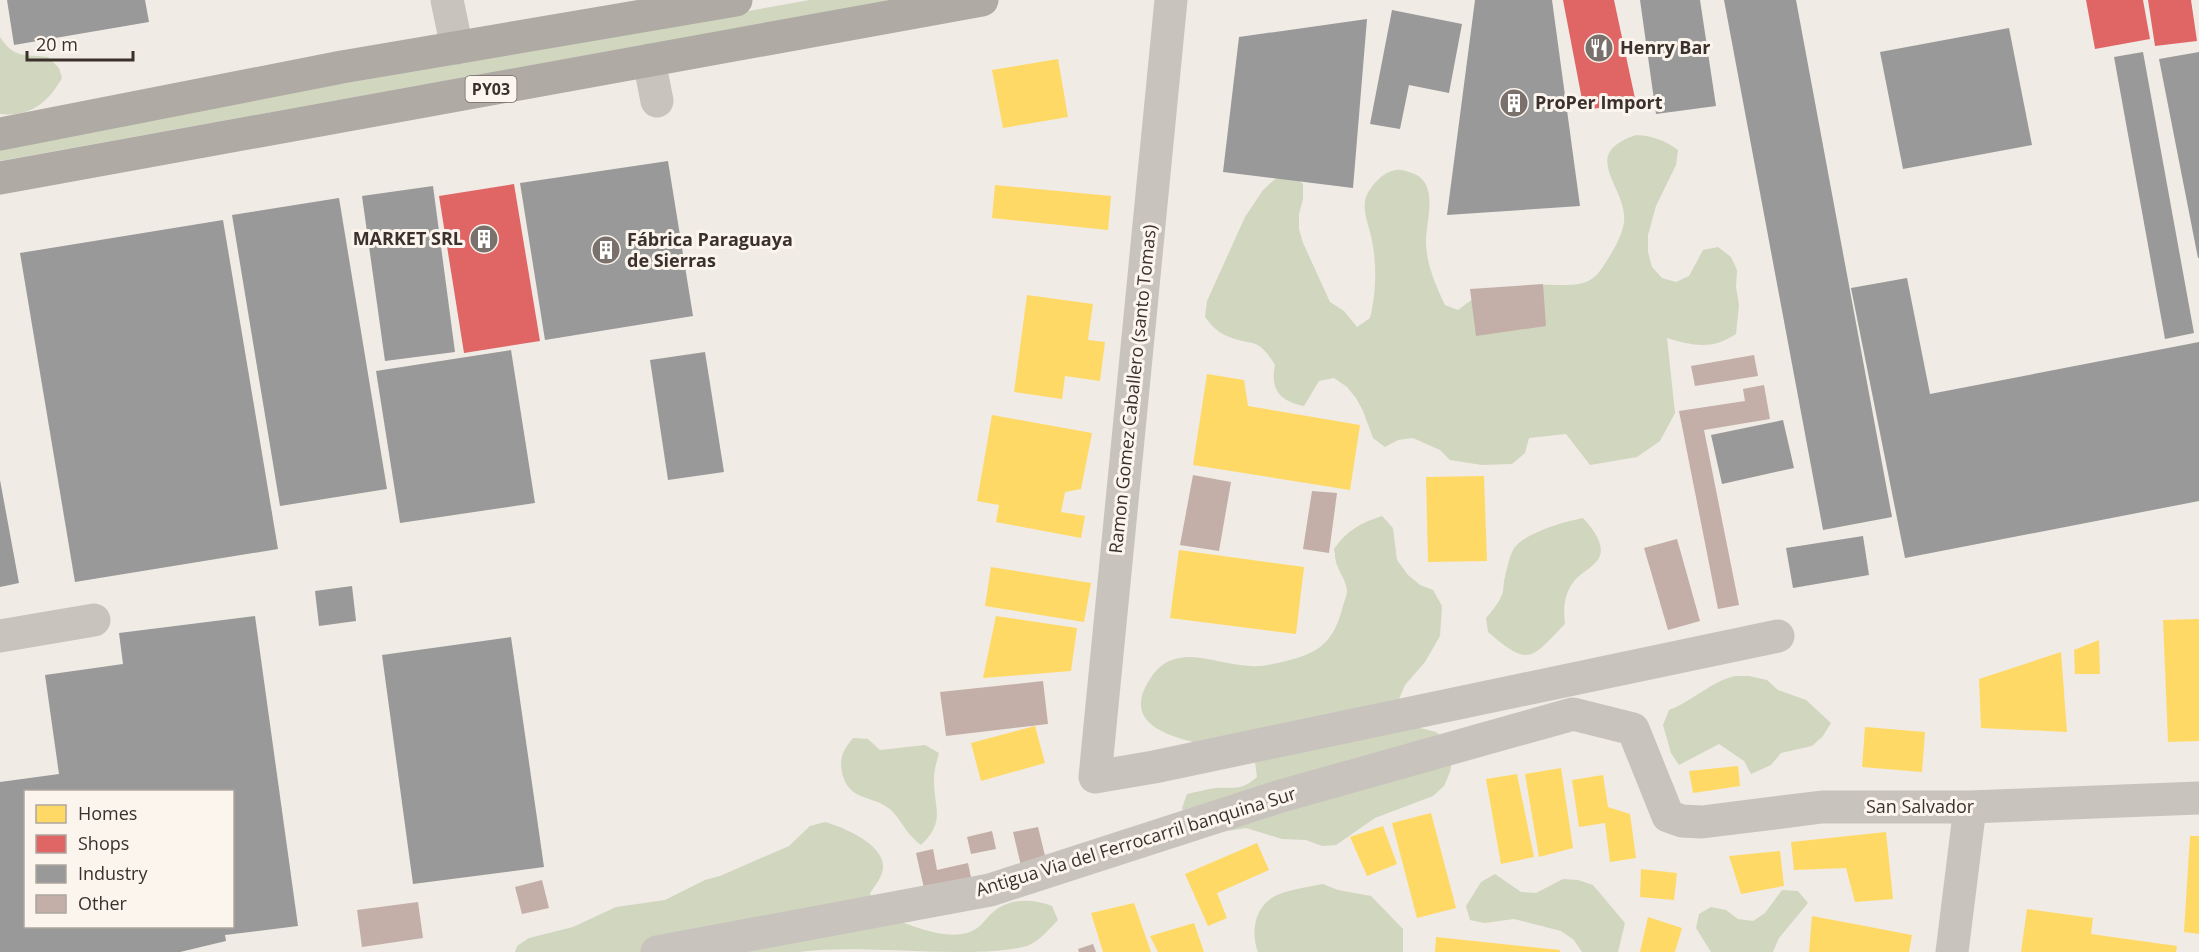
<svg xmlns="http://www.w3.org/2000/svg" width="2199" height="952" font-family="'Open Sans',sans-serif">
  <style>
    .green { fill: #d1d6bf }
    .homes { fill: #ffd966 }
    .shops { fill: #e06666 }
    .industry { fill: #999; fill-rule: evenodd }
    .building { fill: #c3afa7 }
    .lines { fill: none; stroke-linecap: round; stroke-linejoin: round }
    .minor { stroke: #c9c3be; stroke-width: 33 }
    .highway { stroke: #afaaa4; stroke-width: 33 }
    .labels { text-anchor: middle; stroke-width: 6; stroke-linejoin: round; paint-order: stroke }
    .shield { fill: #fbf5ee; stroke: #756b66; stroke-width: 1.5 }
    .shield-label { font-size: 16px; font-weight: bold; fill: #3b302b }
    .poi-label { font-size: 18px; font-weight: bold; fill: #3b302b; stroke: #fbf5ee; text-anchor: start }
    .street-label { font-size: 18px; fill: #3b302b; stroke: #fbf5ee }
  </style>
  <rect width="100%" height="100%" fill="#f0ebe5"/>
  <path class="green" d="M810,0H893L0,161V145Z
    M0,37C14,59 25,54 48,57L59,68L62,78C48,103 30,117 0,114Z
    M1636,135C1653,136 1664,140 1678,150L1676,165L1656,206L1648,235V252L1652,267L1662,278L1676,282L1689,276L1703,250L1718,247L1731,257L1737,270L1736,287L1739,305L1736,334C1712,350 1693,346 1667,338L1675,413L1660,441L1637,457L1590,465L1566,434L1529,438L1525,453L1512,464L1482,465L1450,460L1440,450L1413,438L1398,440L1385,447L1373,438L1363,411L1356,398L1347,387L1334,378L1319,381L1304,406C1280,401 1270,390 1275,365C1257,335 1252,347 1227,336C1217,332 1211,325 1205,317L1207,301L1245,217L1263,190L1274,180L1290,173L1303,184V199L1299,214V229L1303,243L1330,302L1344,311L1357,327L1370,318C1376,295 1377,265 1372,241C1370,228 1363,214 1365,201C1367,189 1383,171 1396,170C1399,169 1406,171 1409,172C1442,181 1425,221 1426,244C1427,266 1436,286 1445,305L1458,310C1465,305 1473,298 1481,295C1493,290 1526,286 1540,285C1560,283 1586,291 1600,271C1609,258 1622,238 1624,222C1628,187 1577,155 1636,135Z
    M1382,516L1393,528L1397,560L1408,575L1420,585L1433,590L1442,606L1440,636L1425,662L1405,685L1399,699L1397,715L1408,725L1436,732L1449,742L1453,756L1450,772L1444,786L1433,796L1375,818L1336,845L1322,846L1306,840L1282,839L1246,828L1215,833L1187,821L1182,808L1187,794C1197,792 1207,789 1216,788C1236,787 1241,791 1257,777L1255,762C1246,758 1236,753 1226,750C1190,740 1115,733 1150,679C1159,665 1169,658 1187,657C1208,657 1229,665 1250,666C1262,667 1273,664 1286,661C1318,653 1332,644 1342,610C1343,604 1346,598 1347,592C1347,581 1339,573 1336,562C1335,558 1335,553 1334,549C1346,531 1362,522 1382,516Z
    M1583,518C1593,529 1609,548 1596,562C1590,569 1581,573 1575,580C1564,593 1563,609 1565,624C1530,660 1529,667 1488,632L1486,618C1492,611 1498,604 1502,595C1504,590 1503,583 1505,577C1507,568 1509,558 1513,550C1521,534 1566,521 1583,518Z
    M1735,676H1749L1767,680L1778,690L1806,700L1831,723L1823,736L1812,746L1781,753L1771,765L1751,774L1744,761L1719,744L1679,765L1671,753L1663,725L1669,710C1693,701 1710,682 1735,676Z
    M853,738L868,739L880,750L925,745L939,753C937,761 934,770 934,777C933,807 947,821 921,845C906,834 902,821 891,810C872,794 848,802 842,772C839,757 844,749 853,738Z
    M825,822C843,827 884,844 883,867C883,876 875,886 870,893L875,912C901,921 943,942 970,932C980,928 984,921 991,914C1007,898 1032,898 1052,906L1058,920C1049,929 1040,941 1027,946C1004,952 978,952 954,952C903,952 847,946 798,952H515L517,946L529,938L573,927L616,907L665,900L705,880L720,876L789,846L810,826Z
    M1495,874L1521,892L1536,893L1563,879L1578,880L1593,885L1625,923L1618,952H1582L1574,940L1561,931L1514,919L1484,923L1470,920L1466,906L1481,882Z
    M1323,884L1338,890L1371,896L1403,929V952H1258C1250,931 1255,905 1277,895C1291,889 1308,887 1323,884Z
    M1782,890L1798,891L1808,903L1779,938L1773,952H1711L1696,928L1699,914L1711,907L1726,910L1738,919L1753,921L1765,913Z"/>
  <path class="homes" d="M1058,59L1068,117L1003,128L992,70Z
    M995,185L1111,196L1108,230L992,218Z
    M1027,295L1093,304L1088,340L1105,342L1100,381L1065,376L1062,399L1014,392Z
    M1207,374L1244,380L1248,406L1360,425L1350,490L1193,465Z
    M992,415L1092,433L1081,489L1065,492L1061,512L1085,516L1081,538L996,522L999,505L977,501Z
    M1484,476L1487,561L1428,562L1426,477Z
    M1179,550L1304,567L1296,634L1170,618Z
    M991,567L1091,583L1084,622L985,606Z
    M996,616L1077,628L1071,671L983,678Z
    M2199,619V741L2168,742L2163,620Z
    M2099,640L2100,674H2075L2074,650Z
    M2061,652L2067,732L1981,728L1979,679Z
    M1035,726L1045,763L981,781L971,743Z
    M1865,727L1925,732L1922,772L1862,767Z
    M1738,766L1740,786L1693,793L1689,771Z
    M1561,768L1573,848L1539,857L1525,774Z
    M1517,774L1534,857L1501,864L1486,779Z
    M1603,775L1608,807L1630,814L1636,858L1610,862L1605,823L1579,827L1572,780Z
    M1431,813L1456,908L1417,918L1392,823Z
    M1383,826L1397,864L1367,876L1350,837Z
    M1886,832L1893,899L1855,902L1846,868L1794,870L1791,842Z
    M2190,836H2199V934L2184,932Z
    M1257,843L1269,870L1217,893L1227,918L1208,926L1185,874Z
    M1780,851L1784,886L1741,894L1729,856Z
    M1641,869L1677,873L1674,900L1640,897Z
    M1134,903L1151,952H1103L1091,913Z
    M2027,909L2093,918L2091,934L2177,946L2176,952H2021Z
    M1812,916L1912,935L1909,952H1809Z
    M1648,917L1682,928L1675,952H1640Z
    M1194,923L1204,952H1158L1150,936Z
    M1436,937L1560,950V952H1435Z"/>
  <path class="shops" d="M1563,0H1614L1636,103L1584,110Z
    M2086,0H2143L2150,39L2095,49Z
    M2148,0H2191L2197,41L2155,46Z
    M514,184L540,341L464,353L439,196Z"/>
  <path class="industry" d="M7,0H145L149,22L14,45Z
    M1475,0H1552L1580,206L1447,215Z
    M1640,0H1700L1716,106L1656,114Z
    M1724,0H1796L1892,517L1823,530Z
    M1392,10L1462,24L1449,93L1409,85L1400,129L1370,124Z
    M1367,19L1353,188L1223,172L1239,37Z
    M2009,28L2032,145L1903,169L1880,52Z
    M2143,52L2194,333L2165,339L2114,57Z
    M2199,52V258H2198L2159,59Z
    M668,161L693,316L545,340L520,183Z
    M433,186L455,352L385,361L362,196Z
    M339,198L387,489L280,506L232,215Z
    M223,220L278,549L75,582L20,253Z
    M1907,278L1930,394L2199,342V501L1905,558L1851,288Z
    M511,350L535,503L400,523L376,371Z
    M705,352L724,472L668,480L650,360Z
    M1783,420L1794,468L1722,484L1711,435Z
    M0,480L19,583L0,587Z
    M1863,536L1869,575L1793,588L1786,548Z
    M352,586L356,621L319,626L315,591Z
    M255,616L298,926L225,935L226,941L180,952H0V782L59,774L45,675L123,664L119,633ZM26,792H232V926H26Z
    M511,637L544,867L413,884L382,655Z"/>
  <path class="building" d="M1543,284L1546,326L1476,336L1470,289Z
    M1754,355L1758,376L1695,386L1691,366Z
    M1764,385L1770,419L1704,430L1739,605L1718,609L1679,411L1745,401L1743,389Z
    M1193,475L1231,482L1219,551L1180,545Z
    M1312,491L1337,493L1329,553L1303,549Z
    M1677,539L1700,621L1668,630L1644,548Z
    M1043,681L1048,724L946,736L940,692Z
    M1038,827L1047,864L1022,870L1013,832Z
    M992,831L996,849L971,854L967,837Z
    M933,849L937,870L968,863L973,887L926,897L916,853Z
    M542,880L549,908L522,914L515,887Z
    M418,902L423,938L362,947L357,910Z
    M1093,944L1096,952H1079L1078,949Z"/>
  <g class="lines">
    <path class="minor" d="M447,0L457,48
      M1171,0L1095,777L1154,767L1778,636
      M649,60L657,101
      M0,636L94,620
      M657,952L990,890L1281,796L1573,714L1633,729L1668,816L1682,821L1702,822L1822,807H1970L2199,798
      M1952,952L1970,807"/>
    <path class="highway" d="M0,134L342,67L736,0
      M0,178L982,0"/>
  </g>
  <defs>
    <g id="restaurant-disc" transform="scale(1.5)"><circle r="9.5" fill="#7a716c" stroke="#fbf5ee"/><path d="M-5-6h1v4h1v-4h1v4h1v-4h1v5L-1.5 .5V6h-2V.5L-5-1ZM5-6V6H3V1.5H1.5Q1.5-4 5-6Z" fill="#fff"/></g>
    <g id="building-disc" transform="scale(1.5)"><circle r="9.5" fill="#7a716c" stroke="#fbf5ee"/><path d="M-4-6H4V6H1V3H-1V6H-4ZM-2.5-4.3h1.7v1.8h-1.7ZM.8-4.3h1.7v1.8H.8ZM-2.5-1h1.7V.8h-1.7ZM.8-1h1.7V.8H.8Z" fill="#fff"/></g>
  </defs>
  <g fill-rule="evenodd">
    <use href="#restaurant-disc" x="1599" y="48"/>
    <use href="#building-disc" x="1514" y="103"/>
    <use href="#building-disc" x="484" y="239"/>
    <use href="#building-disc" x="606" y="250"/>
  </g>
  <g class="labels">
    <rect class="shield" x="465.5" y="76" width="51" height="26" rx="4.5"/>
    <g class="shield-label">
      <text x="491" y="95">PY03</text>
    </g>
    <g class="poi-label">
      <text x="1620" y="54">Henry Bar</text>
      <text x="1535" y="109">ProPer Import</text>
      <text x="463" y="245" text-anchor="end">MARKET SRL</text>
      <text x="627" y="246">Fábrica Paraguaya<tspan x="627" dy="21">de Sierras</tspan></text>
    </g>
    <g class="street-label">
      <text transform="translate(1133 389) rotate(-84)" y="6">Ramon Gomez Caballero (santo Tomas)</text>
      <text x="1920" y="813">San Salvador</text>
      <text transform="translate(1136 842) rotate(-17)" y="6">Antigua Via del Ferrocarril banquina Sur</text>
    </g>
  </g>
  <rect x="24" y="790" width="210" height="138" fill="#fbf5ee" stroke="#aea6a0" stroke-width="1.5"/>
  <rect x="36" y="805" width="30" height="18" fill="#ffd966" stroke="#aea6a0" stroke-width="1.5"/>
  <text x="78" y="820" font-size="18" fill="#3b302b">Homes</text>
  <rect x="36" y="835" width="30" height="18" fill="#e06666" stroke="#aea6a0" stroke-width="1.5"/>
  <text x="78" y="850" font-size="18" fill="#3b302b">Shops</text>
  <rect x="36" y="865" width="30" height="18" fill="#999999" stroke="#aea6a0" stroke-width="1.5"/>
  <text x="78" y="880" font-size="18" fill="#3b302b">Industry</text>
  <rect x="36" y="895" width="30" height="18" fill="#c3afa7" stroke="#aea6a0" stroke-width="1.5"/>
  <text x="78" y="910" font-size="18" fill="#3b302b">Other</text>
  <path d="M27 51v9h106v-9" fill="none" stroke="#3b302b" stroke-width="3"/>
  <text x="36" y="51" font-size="18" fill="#3b302b" stroke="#fbf5ee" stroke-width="4.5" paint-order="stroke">20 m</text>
</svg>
